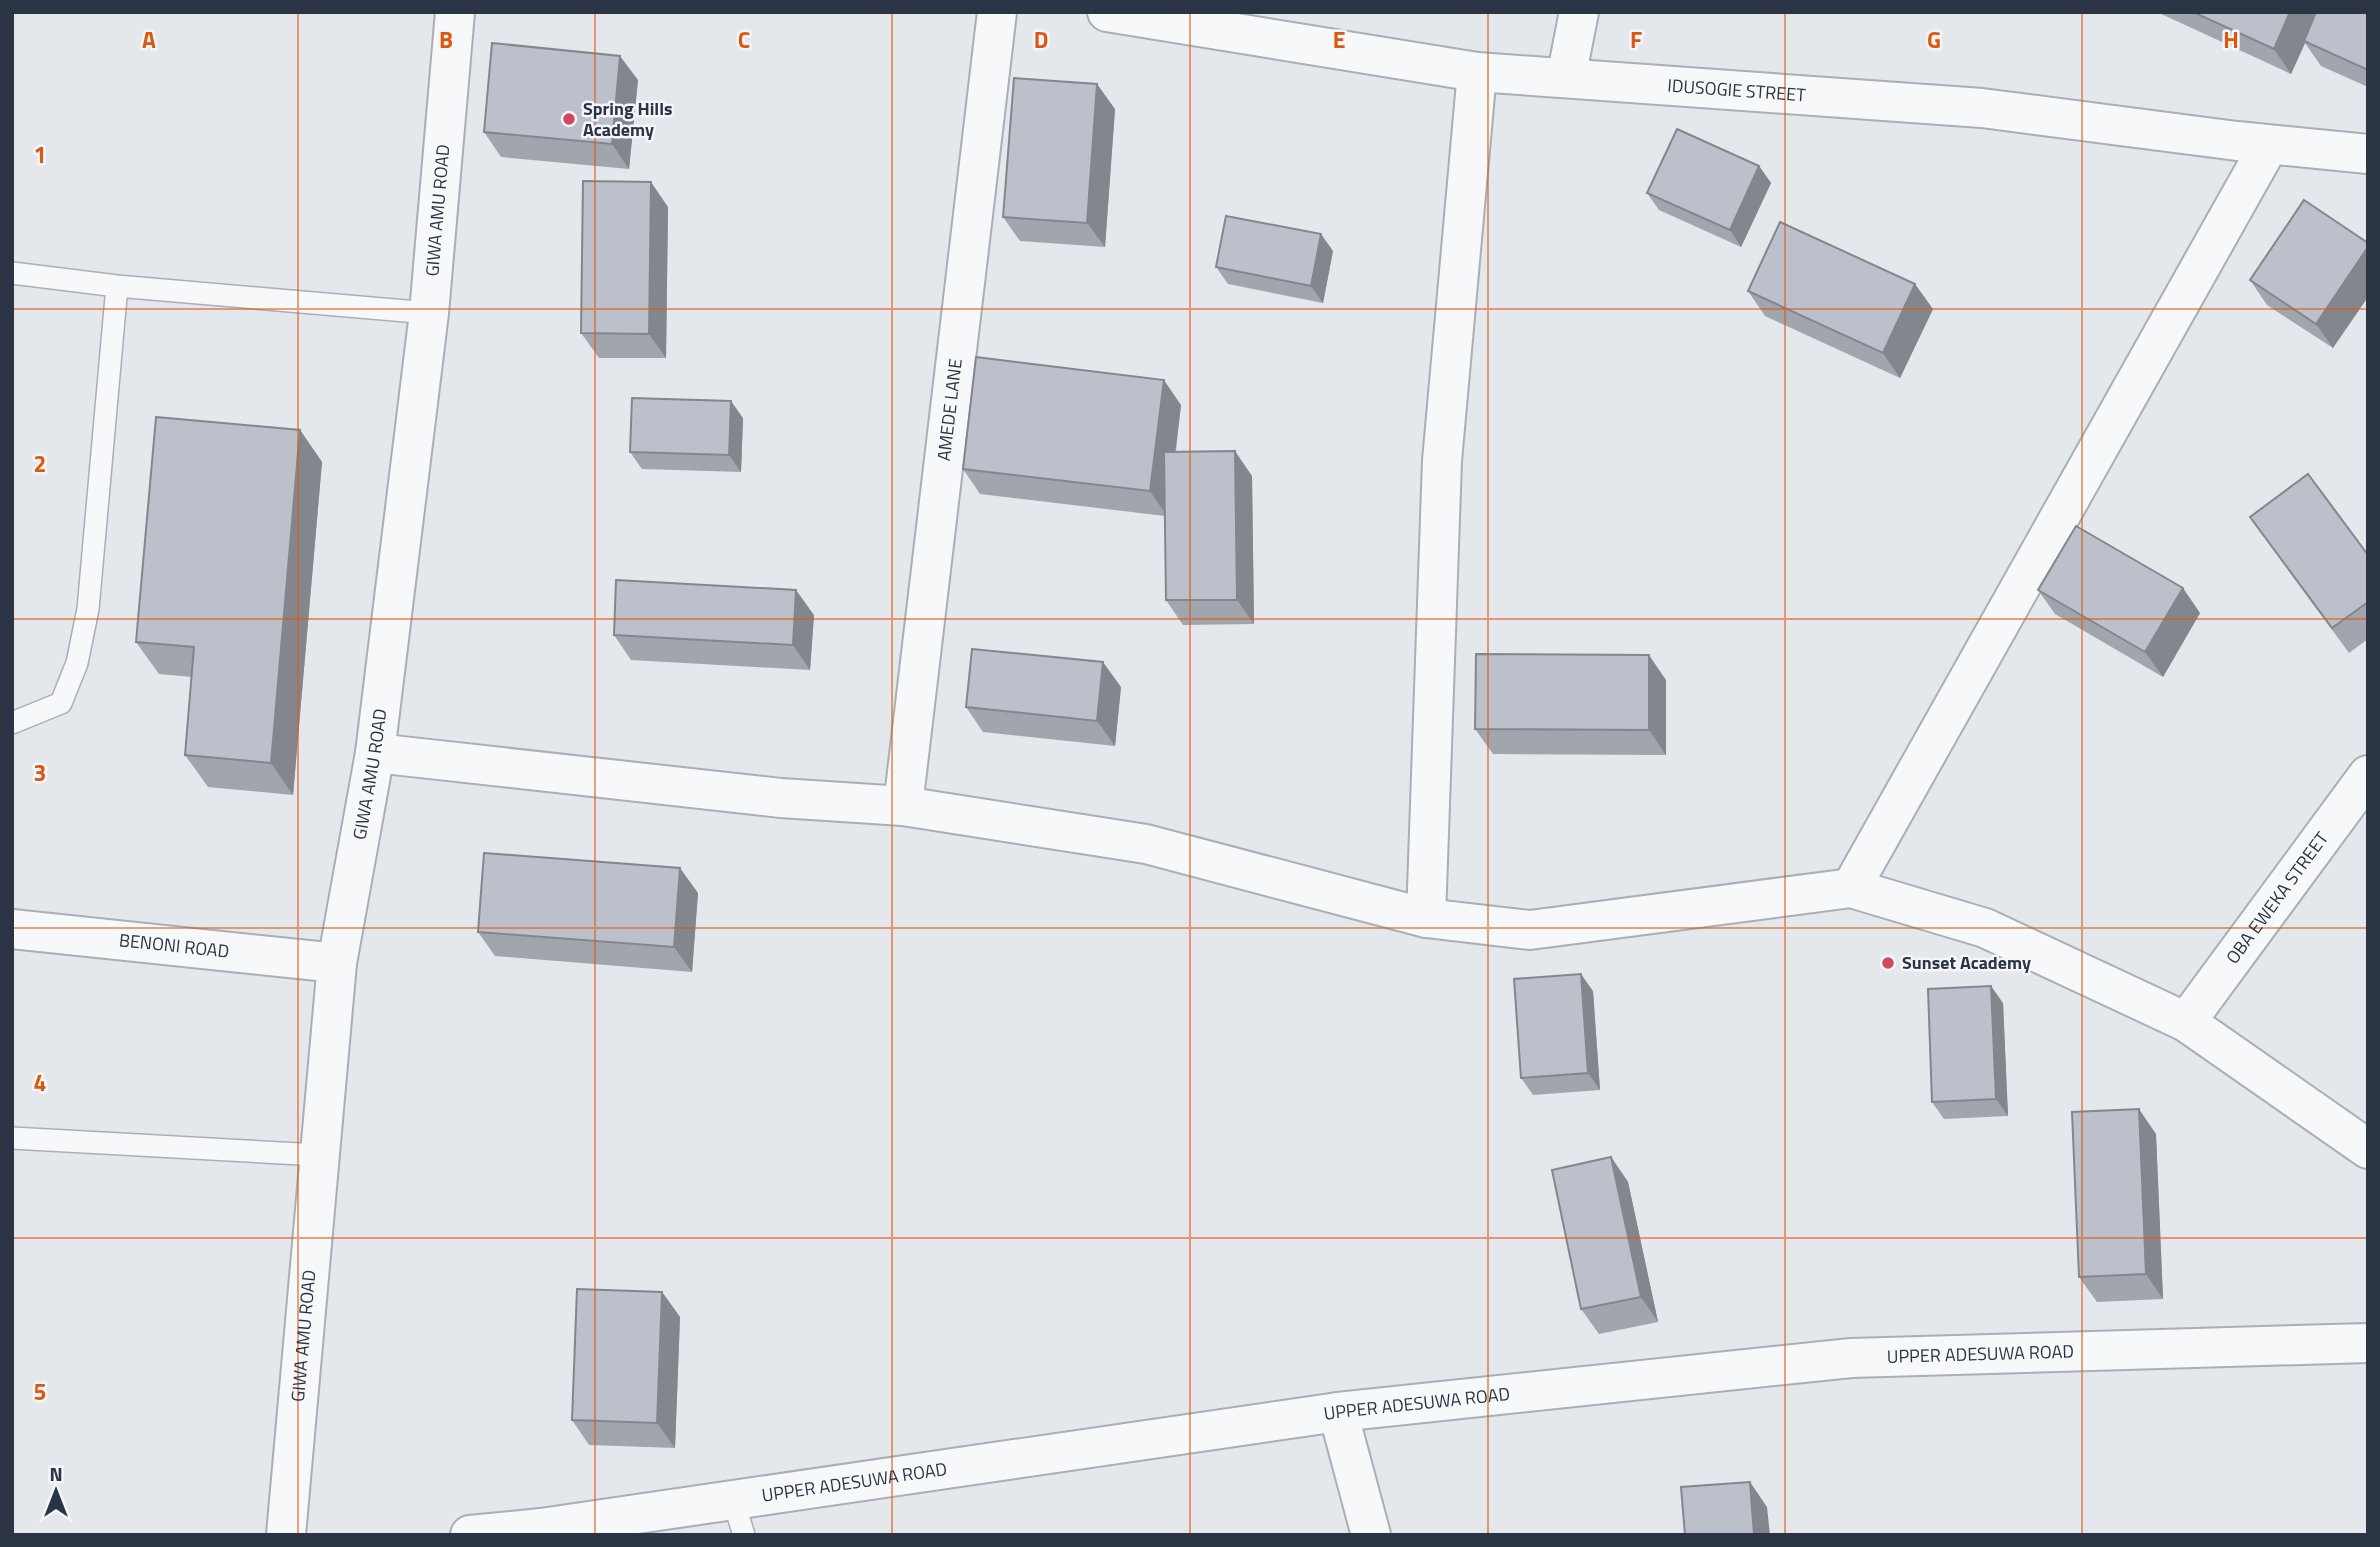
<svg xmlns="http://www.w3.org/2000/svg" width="2380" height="1547" font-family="'Titillium Web',sans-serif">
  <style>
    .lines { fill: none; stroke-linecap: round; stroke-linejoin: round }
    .service-casing { stroke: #a9aeb7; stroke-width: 24 }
    .minor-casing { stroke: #a9aeb7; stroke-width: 42 }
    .service { stroke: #f7f8fa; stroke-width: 21 }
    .minor { stroke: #f7f8fa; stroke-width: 38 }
    .wall { fill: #a1a5ae }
    .shaded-wall { fill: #83868d }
    .building { fill: #bbc0ca; stroke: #83868d; stroke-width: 2 }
    .grid { fill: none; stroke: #df570f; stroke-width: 2; stroke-opacity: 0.55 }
    .poi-dot { fill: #d1495b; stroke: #f4f6f9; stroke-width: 2.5 }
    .labels { text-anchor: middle; stroke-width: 5; stroke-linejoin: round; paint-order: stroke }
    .street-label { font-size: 18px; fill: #2b3445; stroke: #f4f6f9 }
    .poi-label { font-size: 18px; font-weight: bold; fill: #2b3445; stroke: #f4f6f9; text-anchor: start }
    .grid-label { font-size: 23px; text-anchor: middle; font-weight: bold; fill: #df570f; stroke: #f4f6f9; stroke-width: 5; stroke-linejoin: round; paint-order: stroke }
  </style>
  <rect width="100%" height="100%" fill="#e4e7ec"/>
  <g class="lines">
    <g class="service-casing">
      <path id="service" d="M12,273L117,286L429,313
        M12,723L61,703L77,663L88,609L117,286
        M12,1138L319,1155
        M733,1500L744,1535"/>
    </g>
    <g class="minor-casing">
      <g id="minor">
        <path id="s1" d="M1107,12L1477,72L1982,108L2237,141L2368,154"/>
        <path d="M1566,78L1579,12"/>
        <path d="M375,753L781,798L903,806L1146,844L1426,918L1530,930L1851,888L1985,928L2186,1022L2368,1149"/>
        <path id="s2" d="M903,806L997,12"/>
        <path d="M1851,888L2269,145L2246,142"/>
        <path d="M1426,918L1442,461L1477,72"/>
        <path id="s3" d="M12,929L337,963"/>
        <path id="s4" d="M2186,1022L2368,775"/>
        <path d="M1338,1412L1371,1535"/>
        <path id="s5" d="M286,1535L337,963L375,753L429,313L455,12"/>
        <path id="s6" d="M470,1535L541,1528L1338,1412L1851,1358L2368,1343"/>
      </g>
    </g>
    <use href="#service" class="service"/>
    <use href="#minor" class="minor"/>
  </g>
  <path class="wall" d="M2157,12H2368V87L2321,66L2305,43L2291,74Z
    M638,80L629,169L501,157L484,132Z
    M1115,109L1105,247L1020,241L1003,217Z
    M1759,166L1771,183L1741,247L1659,210L1647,193Z
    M668,207L666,358H599L581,333Z
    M2368,243L2333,348L2267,305L2250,280Z
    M1333,251L1323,303L1228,284L1216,267Z
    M1748,291L1933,309L1900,378L1765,316Z
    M1181,405L1176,451L1252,476L1254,624L1183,625L1166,600L1165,516L980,494L963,469Z
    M743,418L741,472L642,469L630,452Z
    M300,430L322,462L293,795L208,787L185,755L192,677L159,674L136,642Z
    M2250,517L2368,555V639L2349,653Z
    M2038,590L2200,613L2163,677L2055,614Z
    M814,615L810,670L631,660L614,635Z
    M1666,680V755L1493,754L1475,729Z
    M1121,687L1115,746L983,732L966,707Z
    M698,893L692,972L495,956L478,932Z
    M1593,991L1600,1090L1533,1095L1521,1078Z
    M2003,1003L2008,1116L1944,1119L1932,1102Z
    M2156,1134L2163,1299L2097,1302L2079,1277Z
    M1611,1157L1628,1182L1658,1322L1599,1334L1581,1309Z
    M662,1292L680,1317L675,1448L589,1445L572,1420Z"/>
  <path class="shaded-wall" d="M2290,12H2319L2304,41L2305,43L2291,74L2274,49Z
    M620,56L638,80L629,169L612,144Z
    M1097,84L1115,109L1105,247L1087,223Z
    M1759,166L1771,183L1741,247L1730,230Z
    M651,182L668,207L666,358L649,334Z
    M1321,234L1333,251L1323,303L1311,286Z
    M2368,247V297L2333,348L2316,324Z
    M1915,284L1933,309L1900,378L1883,353Z
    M1164,380L1181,405L1167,516L1150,491Z
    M731,401L743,418L741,472L729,455Z
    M300,430L322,462L293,795L271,763Z
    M1235,451L1252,476L1254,624L1237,600Z
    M2183,588L2200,613L2163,677L2145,652Z
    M796,590L814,615L810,670L793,645Z
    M1649,655L1666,680V755L1649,730Z
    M1103,662L1121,687L1115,746L1097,721Z
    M680,868L698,893L692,972L674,947Z
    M1581,974L1593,991L1600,1090L1588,1073Z
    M1991,986L2003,1003L2008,1116L1996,1099Z
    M2139,1109L2156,1134L2163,1299L2146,1274Z
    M1611,1157L1628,1182L1658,1322L1641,1297Z
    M662,1292L680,1317L675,1448L657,1423Z
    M1750,1482L1767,1507L1770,1535H1754Z"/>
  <path class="building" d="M2193,12H2290L2274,49Z
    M2316,12H2368V70L2304,41Z
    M492,43L620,56L612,144L484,132Z
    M1014,78L1097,84L1087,223L1003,217Z
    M1677,129L1759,166L1730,230L1647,193Z
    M583,181L651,182L649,334L581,333Z
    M2304,200L2368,243V247L2316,324L2250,280Z
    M1226,216L1321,234L1311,286L1216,267Z
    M1780,222L1915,284L1883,353L1748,291Z
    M976,357L1164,380L1150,491L963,469Z
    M632,398L731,401L729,455L630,452Z
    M156,417L300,430L271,763L185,755L194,647L136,642Z
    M1235,451L1237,600H1166L1164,452Z
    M2308,474L2368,555V602L2332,628L2250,517Z
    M2076,526L2183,588L2145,652L2038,590Z
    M616,580L796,590L793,645L614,635Z
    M972,649L1103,662L1097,721L966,707Z
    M1476,654L1649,655V730L1475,729Z
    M484,853L680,868L674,947L478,932Z
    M1581,974L1588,1073L1521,1078L1514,979Z
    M1991,986L1996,1099L1932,1102L1928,989Z
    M2139,1109L2146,1274L2079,1277L2072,1112Z
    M1611,1157L1641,1297L1581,1309L1552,1170Z
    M577,1289L662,1292L657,1423L572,1420Z
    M1750,1482L1754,1535H1685L1681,1487Z"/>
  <path class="grid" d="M298,12V1535M595,12V1535M892,12V1535M1190,12V1535M1488,12V1535M1785,12V1535M2082,12V1535M12,309H2368M12,619H2368M12,928H2368M12,1238H2368"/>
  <g class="poi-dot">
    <circle cx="569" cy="119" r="7"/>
    <circle cx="1888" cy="963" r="7"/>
  </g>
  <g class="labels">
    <g class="street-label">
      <text dy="6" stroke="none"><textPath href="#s1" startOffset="635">IDUSOGIE STREET</textPath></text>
      <text dy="6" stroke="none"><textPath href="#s5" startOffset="1334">GIWA AMU ROAD</textPath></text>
      <text dy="6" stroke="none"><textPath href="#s2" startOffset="399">AMEDE LANE</textPath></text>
      <text dy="6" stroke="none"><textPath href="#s5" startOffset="766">GIWA AMU ROAD</textPath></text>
      <text dy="6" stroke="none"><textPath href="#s4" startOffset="154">OBA EWEKA STREET</textPath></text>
      <text dy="6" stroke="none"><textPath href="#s3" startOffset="163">BENONI ROAD</textPath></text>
      <text dy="6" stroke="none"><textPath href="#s5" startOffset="200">GIWA AMU ROAD</textPath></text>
      <text dy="6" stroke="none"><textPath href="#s6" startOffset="1522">UPPER ADESUWA ROAD</textPath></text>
      <text dy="6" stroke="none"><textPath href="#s6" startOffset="956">UPPER ADESUWA ROAD</textPath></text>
      <text dy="6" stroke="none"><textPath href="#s6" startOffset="388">UPPER ADESUWA ROAD</textPath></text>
    </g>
    <g class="poi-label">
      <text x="583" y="115">Spring Hills<tspan x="583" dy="21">Academy</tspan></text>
      <text x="1902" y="969">Sunset Academy</text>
    </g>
  </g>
  <g class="grid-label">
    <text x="149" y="48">A</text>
    <text x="446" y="48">B</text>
    <text x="744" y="48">C</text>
    <text x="1041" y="48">D</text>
    <text x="1339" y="48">E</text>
    <text x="1636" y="48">F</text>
    <text x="1934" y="48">G</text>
    <text x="2231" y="48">H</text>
    <text x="40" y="163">1</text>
    <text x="40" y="472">2</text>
    <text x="40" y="781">3</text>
    <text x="40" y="1091">4</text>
    <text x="40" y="1400">5</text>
  </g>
  <rect width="2380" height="1547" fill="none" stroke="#2b3445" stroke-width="28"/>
  <g transform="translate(56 1491)" stroke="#f4f6f9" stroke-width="5" paint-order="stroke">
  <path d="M0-5L12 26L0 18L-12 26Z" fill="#2b3445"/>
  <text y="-10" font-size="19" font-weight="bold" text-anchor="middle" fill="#2b3445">N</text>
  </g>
</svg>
